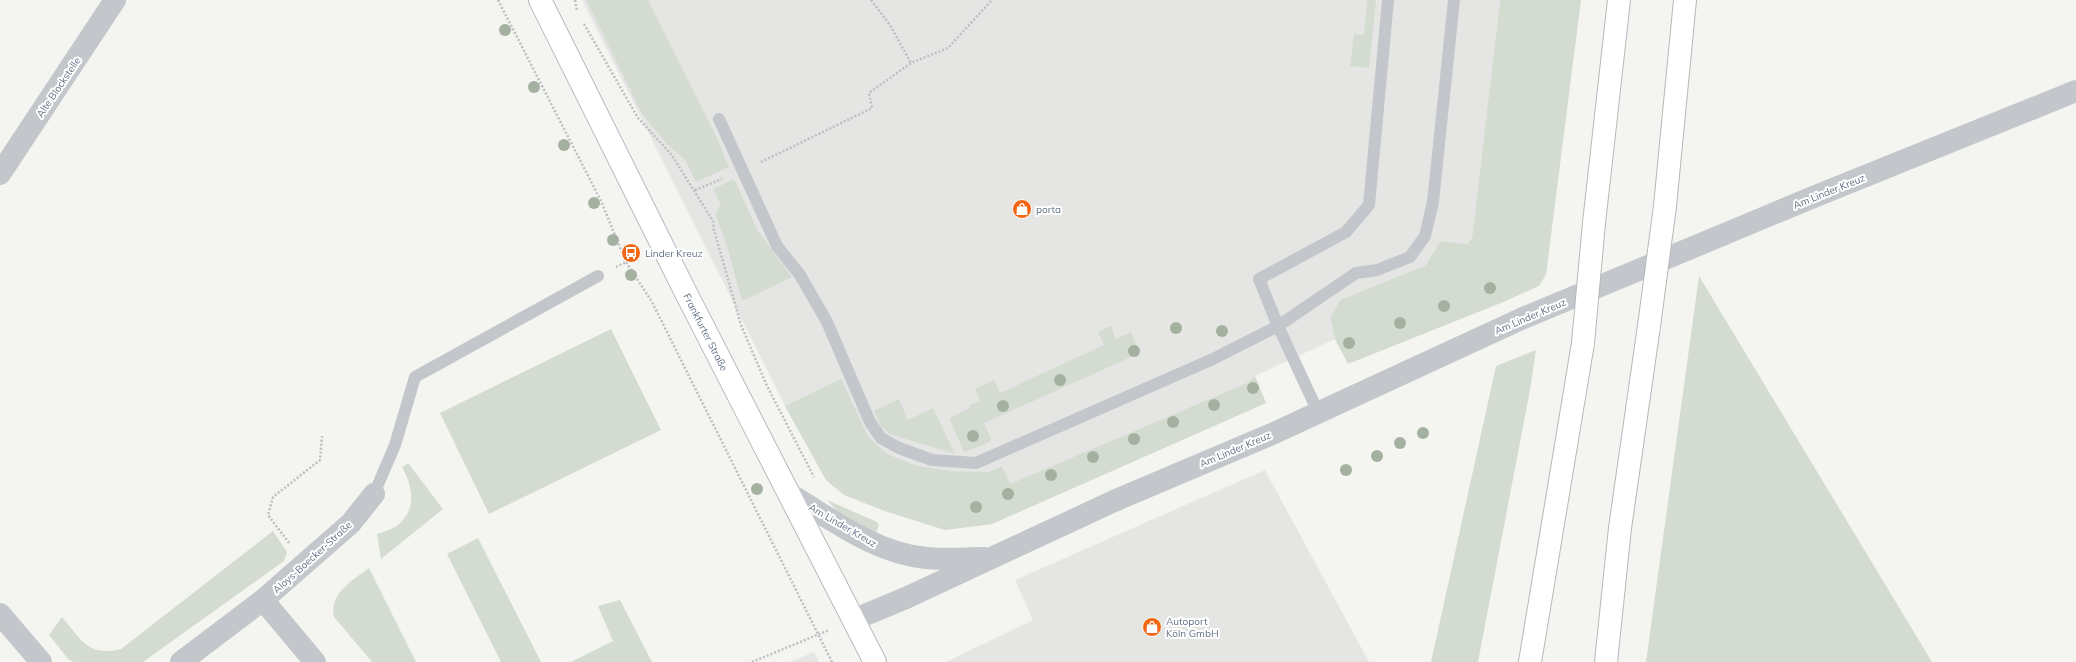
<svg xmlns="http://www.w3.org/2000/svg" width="2076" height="662" font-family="Mulish,sans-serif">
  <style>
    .built { fill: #e5e6e4 }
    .green { fill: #d4dcd1 }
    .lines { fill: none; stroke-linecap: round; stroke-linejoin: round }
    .primary-casing { stroke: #b6b9be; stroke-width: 24 }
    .highway-casing { stroke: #b5b8bc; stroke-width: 24 }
    .path { stroke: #bdbec1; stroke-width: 2.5; stroke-dasharray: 2 2; stroke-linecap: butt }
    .lane { stroke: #c3c6ca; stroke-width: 12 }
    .street { stroke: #c3c6ca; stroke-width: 22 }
    .primary { stroke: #fff; stroke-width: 22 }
    .highway { stroke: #fff; stroke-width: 22 }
    .highway-bridge-casing { stroke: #b5b8bc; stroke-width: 24; stroke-linecap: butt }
    .highway-bridge { stroke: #fff; stroke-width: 22 }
    .tree { fill: #a4b1a1 }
    .labels { text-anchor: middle; stroke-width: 4; stroke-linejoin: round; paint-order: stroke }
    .street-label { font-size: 10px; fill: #617084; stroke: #fff }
    .poi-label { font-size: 10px; fill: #617084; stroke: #fff; text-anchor: start }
  </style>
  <rect width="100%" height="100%" fill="#f4f5f0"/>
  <path class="built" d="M582,0H1500L1472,238L1467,244L1440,241L1426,265L1340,300L1330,317L1335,339L1255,376L1266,403L992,524L945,530L885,511L844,495L826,480L785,406Z
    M1265,470L1369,662H946L1033,620L1015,580Z
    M814,652L819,662H790Z"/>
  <path class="green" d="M586,0H648L717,138L729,167L696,182L685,160L666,143L642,114Z
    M1367,0H1376L1369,68L1350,66L1354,34L1364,35Z
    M1500,0H1581L1546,275L1539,286L1501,303L1348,364L1335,339L1330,317L1340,300L1426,265L1440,241L1467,244L1472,238Z
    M734,179L758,231L792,277L742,301L727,246L715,214L721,205L713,189Z
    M1699,276L1932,662H1646Z
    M1111,326L1116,339L1131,332L1140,353L984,423L991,439L990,442L964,452L949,418L970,408V405L980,401L975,389L994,380L1000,393L1104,345L1098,332Z
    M611,329L661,430L489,514L440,413Z
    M1536,350L1530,390L1478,662H1431L1496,366Z
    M1255,376L1266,403L992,524L945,530L885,511L844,495L826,480L785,406L841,379L868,436L887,454L918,466L951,471L989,472L1002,466L1010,484L1247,383Z
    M899,399L908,420L933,408L955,454L889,434L881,426L874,411Z
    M408,463L443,509L381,559L377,534C383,532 390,530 395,527C418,511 413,487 402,467Z
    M827,500L877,522L879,525L875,535L836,510Z
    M273,531L287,552L284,561L143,662H74L69,660L49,635L62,617C82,640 87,657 121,649Z
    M478,538L541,662H501L447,554Z
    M369,568L416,662H372L334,617C329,593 353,580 369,568Z
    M620,600L652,662H571L613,641L598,606Z"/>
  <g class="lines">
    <g class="primary-casing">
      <path id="primary" d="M540,0L685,291L875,662"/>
    </g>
    <g class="highway-casing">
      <path id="highway" d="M1665,206L1685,0
        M1594,223L1619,0
        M1530,662L1583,343
        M1606,662L1620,528L1649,326"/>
    </g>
    <path class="path" d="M498,0L601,201L626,262L652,302L832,662
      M575,0L577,11
      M871,0L890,25L911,63
      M584,24L638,118L671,154L713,221L714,230L741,325L767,386L814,477
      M761,162L872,108L869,93L911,63L948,48L992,0
      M695,190L722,179
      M616,267L626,262
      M289,543L268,515L273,497L320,460L322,436
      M752,662L829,630"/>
    <path class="lane" d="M719,119L777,246L800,275L827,322L870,422L881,438L899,448L932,460L976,463L1213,359L1278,326L1356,273L1377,270L1410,257L1425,236L1433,202L1454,0
      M1318,412L1278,326L1259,279L1346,232L1369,205L1388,0
      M374,494L395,445L415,377L598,276"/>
    <path class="street" d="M0,174L115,0
      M791,495C833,520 875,553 926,558C945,560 965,558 984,558
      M263,600L351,523L374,494
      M0,614L41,662
      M853,620L908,597L1114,501L1272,434L1521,319L1811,198L2076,91
      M181,662L263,600L315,662"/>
    <use href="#primary" class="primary"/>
    <use href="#highway" class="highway"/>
    <g class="highway-bridge-casing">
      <path id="highway-bridge" d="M1649,326L1665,206
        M1583,343L1594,223"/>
    </g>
    <use href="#highway-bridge" class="highway-bridge"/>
  </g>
  <g class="tree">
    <circle cx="505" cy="30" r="6"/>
    <circle cx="534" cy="87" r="6"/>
    <circle cx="564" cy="145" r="6"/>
    <circle cx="594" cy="203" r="6"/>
    <circle cx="613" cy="240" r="6"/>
    <circle cx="631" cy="275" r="6"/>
    <circle cx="1490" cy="288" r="6"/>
    <circle cx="1444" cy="306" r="6"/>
    <circle cx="1400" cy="323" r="6"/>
    <circle cx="1176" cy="328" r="6"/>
    <circle cx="1222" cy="331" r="6"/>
    <circle cx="1349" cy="343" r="6"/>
    <circle cx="1134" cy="351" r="6"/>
    <circle cx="1060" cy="380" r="6"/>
    <circle cx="1253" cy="388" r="6"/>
    <circle cx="1214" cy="405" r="6"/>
    <circle cx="1003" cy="406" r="6"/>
    <circle cx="1173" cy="422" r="6"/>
    <circle cx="1423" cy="433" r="6"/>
    <circle cx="973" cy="436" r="6"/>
    <circle cx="1134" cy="439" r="6"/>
    <circle cx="1400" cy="443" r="6"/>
    <circle cx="1377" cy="456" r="6"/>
    <circle cx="1093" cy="457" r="6"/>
    <circle cx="1346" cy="470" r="6"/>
    <circle cx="1051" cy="475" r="6"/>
    <circle cx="757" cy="489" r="6"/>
    <circle cx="1008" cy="494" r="6"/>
    <circle cx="976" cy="507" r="6"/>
  </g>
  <defs>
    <g id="shop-disc" transform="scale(1)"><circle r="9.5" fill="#f16513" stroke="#fff"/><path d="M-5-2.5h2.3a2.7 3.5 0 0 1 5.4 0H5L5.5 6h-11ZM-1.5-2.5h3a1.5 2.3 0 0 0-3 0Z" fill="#fff"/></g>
    <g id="bus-disc" transform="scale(1)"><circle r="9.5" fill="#f16513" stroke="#fff"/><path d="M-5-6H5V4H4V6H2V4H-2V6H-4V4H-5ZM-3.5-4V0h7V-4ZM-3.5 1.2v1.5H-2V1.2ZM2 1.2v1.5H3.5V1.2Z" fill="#fff"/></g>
  </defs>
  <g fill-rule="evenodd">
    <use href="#shop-disc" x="1022" y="209"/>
    <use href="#bus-disc" x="631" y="253"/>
    <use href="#shop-disc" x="1152" y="627"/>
  </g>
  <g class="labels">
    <g class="street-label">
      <text transform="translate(58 87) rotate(-56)" y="4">Alte Blockstelle</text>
      <text transform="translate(1829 191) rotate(-22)" y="4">Am Linder Kreuz</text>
      <text transform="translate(1530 316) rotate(-23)" y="4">Am Linder Kreuz</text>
      <text transform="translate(706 332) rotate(63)" y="4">Frankfurter Straße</text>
      <text transform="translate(1235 449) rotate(-23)" y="4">Am Linder Kreuz</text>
      <text transform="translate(843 525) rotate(30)" y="4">Am Linder Kreuz</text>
      <text transform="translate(312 557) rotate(-42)" y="4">Aloys-Boecker-Straße</text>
    </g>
    <g class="poi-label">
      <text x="1036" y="213">porta</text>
      <text x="645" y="257">Linder Kreuz</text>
      <text x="1166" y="625">Autoport<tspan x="1166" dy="12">Köln GmbH</tspan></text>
    </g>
  </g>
</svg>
